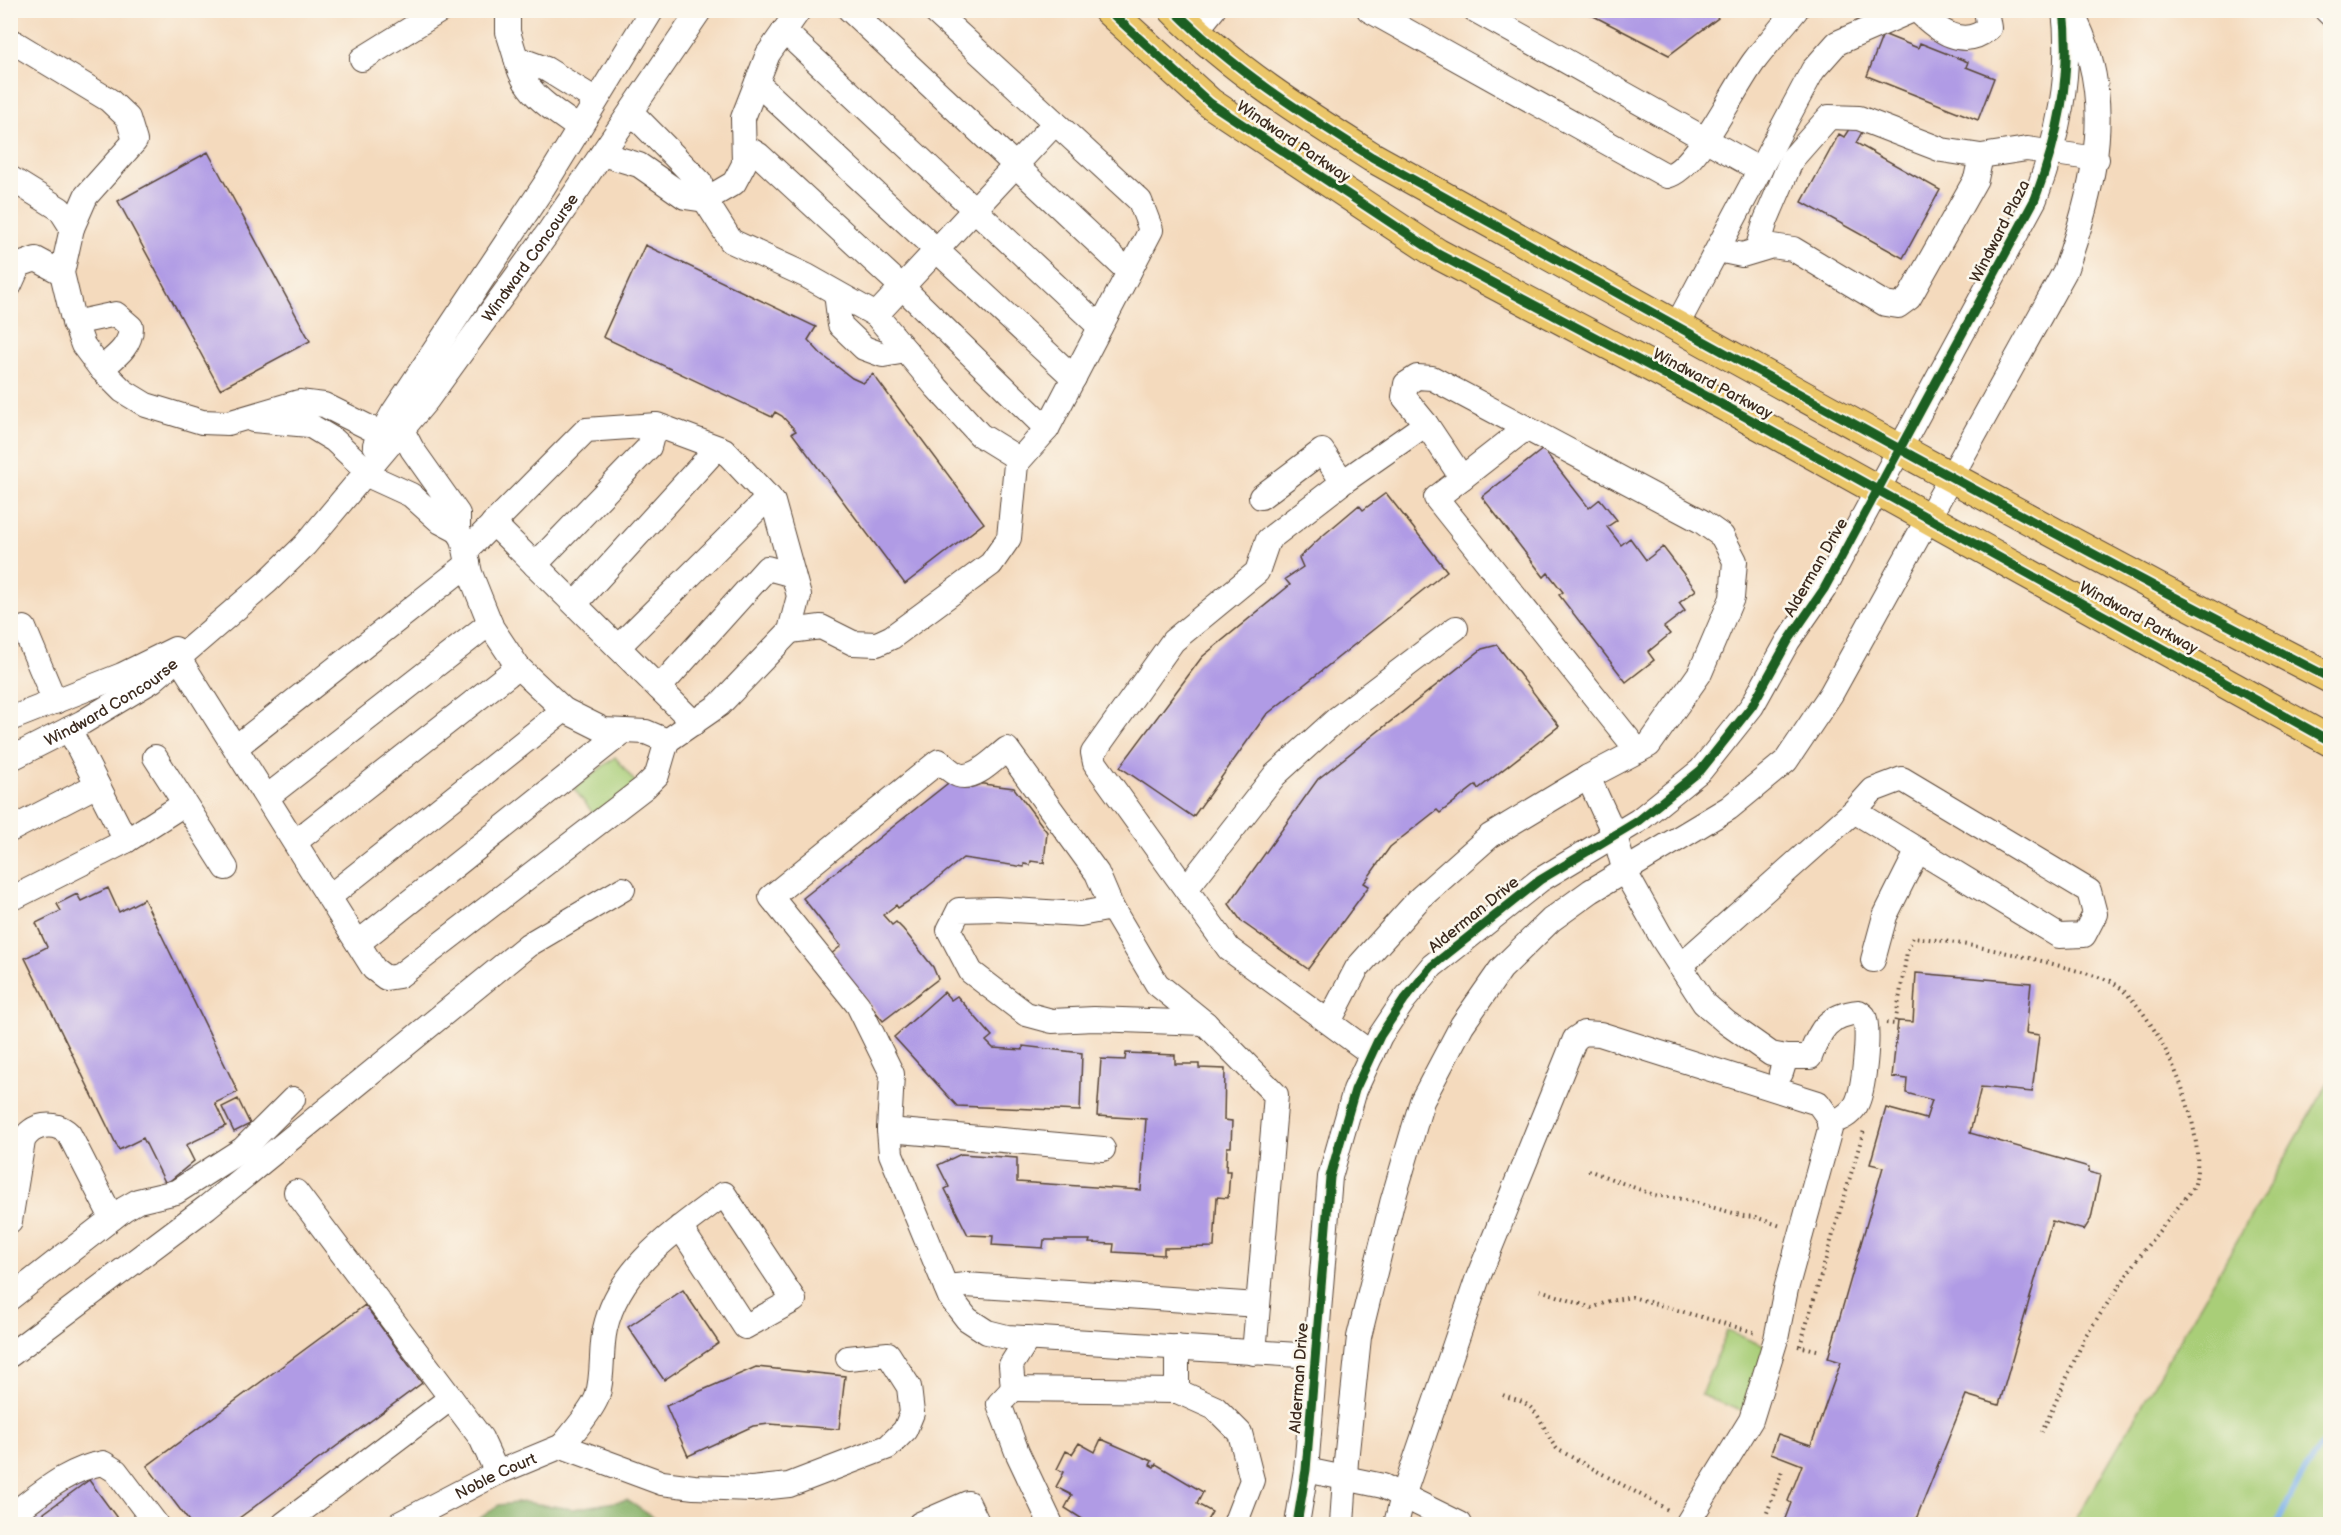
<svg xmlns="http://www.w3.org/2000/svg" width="2341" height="1535" font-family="'Balsamiq Sans',sans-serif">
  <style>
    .green { fill: #a9ce78; stroke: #727c4b; stroke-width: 1.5 }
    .forest { fill: #86b168; stroke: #606e43; stroke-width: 1.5 }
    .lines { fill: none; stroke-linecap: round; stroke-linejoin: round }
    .stream { stroke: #7db1ea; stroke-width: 6 }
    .building { fill: #b09be5 }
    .minor-casing { stroke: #574436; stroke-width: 26 }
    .major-casing { stroke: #574436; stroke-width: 32 }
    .path { stroke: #574436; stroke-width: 4; stroke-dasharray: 1.5 4.5; stroke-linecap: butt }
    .minor { stroke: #fff; stroke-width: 24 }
    .major { stroke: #ebc669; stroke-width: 30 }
    .cycleway-casing { stroke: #fbf7ec; stroke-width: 13 }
    .cycleway { stroke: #1b5e20; stroke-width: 9 }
    .labels { text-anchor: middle; stroke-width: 5; stroke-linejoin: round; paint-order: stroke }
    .street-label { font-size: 16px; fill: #3b2a1e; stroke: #fbf7ec }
  </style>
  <rect width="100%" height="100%" fill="#fbf7ec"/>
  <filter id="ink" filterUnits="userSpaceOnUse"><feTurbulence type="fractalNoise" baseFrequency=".0167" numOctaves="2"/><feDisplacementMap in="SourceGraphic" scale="12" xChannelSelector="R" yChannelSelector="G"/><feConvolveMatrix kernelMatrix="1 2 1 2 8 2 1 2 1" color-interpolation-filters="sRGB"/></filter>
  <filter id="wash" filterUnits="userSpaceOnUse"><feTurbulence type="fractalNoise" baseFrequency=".008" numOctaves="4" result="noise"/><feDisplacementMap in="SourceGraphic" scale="24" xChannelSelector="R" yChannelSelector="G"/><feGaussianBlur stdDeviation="1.35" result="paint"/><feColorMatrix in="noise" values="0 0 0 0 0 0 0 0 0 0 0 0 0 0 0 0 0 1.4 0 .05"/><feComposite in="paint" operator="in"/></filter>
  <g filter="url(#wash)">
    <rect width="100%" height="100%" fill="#f4dabd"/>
    <path class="green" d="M615,757L637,784L595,816L574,789Z
      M2330,1080V1524H2073Z
      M1727,1331L1767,1347L1742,1411L1701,1395Z"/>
    <path class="forest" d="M627,1500L663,1524H475V1522L499,1505L524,1502L573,1509Z"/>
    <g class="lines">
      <path class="stream" d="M2277,1524L2300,1479L2330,1431"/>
    </g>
    <g id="blocks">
      <path class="building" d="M1582,10H1712L1718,18L1669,55Z
        M1883,34L1918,48L1920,43L1968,62L1966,67L1994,78L1978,120L1867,76Z
        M1851,126L1862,132L1856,143L1940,190L1903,258L1802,202L1839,134L1844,137Z
        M208,152L310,341L220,389L118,201Z
        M645,245L816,327L808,340L821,354L852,378L863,383L873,374L984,523L905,584L792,433L796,431L782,416L775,412L772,417L603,337Z
        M1543,449L1589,508L1600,499L1617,520L1607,527L1621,545L1630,538L1646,560L1663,547L1696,590L1679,603L1685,611L1664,627L1670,634L1648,652L1654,660L1626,682L1559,595L1563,592L1548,573L1544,577L1482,497Z
        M1386,493L1447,571L1266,715L1193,817L1120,767L1202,657L1290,585L1285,579L1303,567L1299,558L1320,538L1359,505L1363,510Z
        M1497,645L1559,726L1478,789L1476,785L1440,813L1437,810L1390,847L1364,883L1369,886L1308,969L1242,922L1229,904L1318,779L1482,649Z
        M952,780L1014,788L1047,832L1044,863L1031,861L1030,865L1024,864V867L963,858L915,897L898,908L896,905L883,915L892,925L896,922L903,929L933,967L938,979L883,1021L830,955L841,946L803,898Z
        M108,888L119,912L144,899L238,1092L215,1103L226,1126L186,1145L194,1161L166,1184L143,1138L119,1150L25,958L47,947L36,923L61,911L57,904L77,894L81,901Z
        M1916,973L2031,983L2026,1033L2039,1035L2032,1092L1981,1087L1970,1133L2089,1167L2088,1172L2100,1175L2091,1219L2084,1230L2052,1221L1999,1405L1966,1395L1914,1524H1783L1791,1503L1788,1501L1802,1465L1771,1453L1778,1434L1811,1445L1841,1362L1828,1358L1883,1167L1870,1164L1886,1108L1926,1119L1932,1100L1906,1093L1907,1079L1892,1077L1898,1021L1913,1022Z
        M944,992L951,1000L957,996L992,1036L986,1041L993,1048L1023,1050V1046L1082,1053L1080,1111L957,1106L894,1037Z
        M1126,1053L1175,1055V1064H1199V1068L1225,1069L1224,1120L1232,1121L1231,1147H1227L1226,1171H1230L1228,1198L1217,1197L1214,1247L1164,1248V1255L1113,1252L1114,1244L1089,1243L1090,1240H1044L1043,1248L992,1245L993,1236L968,1235L945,1189L949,1187L938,1165L961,1154L1017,1158V1182L1141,1190L1146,1119L1097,1116L1101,1059L1125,1060Z
        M238,1099L250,1124L234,1132L222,1107Z
        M683,1290L719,1343L664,1380L628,1327Z
        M365,1305L422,1383L231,1524H191L147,1466Z
        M756,1367L845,1376L839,1429L769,1424L753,1426L688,1456L666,1406Z
        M1101,1439L1152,1461L1150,1465L1154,1467L1156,1464L1203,1492L1197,1504L1212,1512L1205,1524H1090L1065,1508L1072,1495L1056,1487L1064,1472L1057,1469L1066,1451L1072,1454L1079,1443L1095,1452Z
        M89,1480L120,1522L117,1524H29Z"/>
    </g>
  </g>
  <g filter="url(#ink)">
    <use href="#blocks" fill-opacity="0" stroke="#574436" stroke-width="1.5"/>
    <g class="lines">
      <g class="minor-casing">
        <g id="minor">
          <path d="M508,10V32L516,58"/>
          <path d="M850,10L1129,272"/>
          <path d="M933,10L1140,201L1151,230L1047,429L1016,464"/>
          <path d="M1369,10L1667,176C1697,169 1734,87 1755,60C1768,43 1782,27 1796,10"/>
          <path d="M1475,10L1760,170"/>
          <path d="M1917,10C1938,31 1963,50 1989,28L1986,10"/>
          <path d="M2326,10L2330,14"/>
          <path d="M784,31L1100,327"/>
          <path d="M1195,32L1213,10"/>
          <path d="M10,40L109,100L128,118L135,141L86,196L72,228"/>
          <path d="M362,59L441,10"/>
          <path d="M757,83L1074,378"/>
          <path d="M579,128C552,109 523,93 516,58L546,69L596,100"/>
          <path d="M744,146L759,155L902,287L1047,429"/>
          <path d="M602,154L639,165L685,197L705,200L700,182L631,112"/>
          <path d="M10,178L60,209L72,228L62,273L72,315L83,345L101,369L123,391L146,405L202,422L228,423L299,402L324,405L382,434"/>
          <path d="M1718,250L1742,255L1772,246L1793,249L1885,304L1898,306L1909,298L1976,179L1981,156"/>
          <path d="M1757,250L1766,220L1792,159L1829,117L1859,118L1942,150L1981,156L2027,149L2097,159"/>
          <path d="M10,285L19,265L36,259L62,273"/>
          <path d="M836,293L840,325L864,348L883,355L906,351"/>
          <path d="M876,315L1055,123"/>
          <path d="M74,323L116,314L131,327C131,347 115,357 101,369"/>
          <path d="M1677,325L1813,70L1837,43L1913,10"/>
          <path d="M253,420L309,425L334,440L363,467"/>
          <path d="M1426,424L1462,478L1436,498L1638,751"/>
          <path d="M375,445L393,413L544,186L652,10"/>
          <path d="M365,474L411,495L441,522L458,531V514L412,449L402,430"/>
          <path d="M1462,478L1526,428"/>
          <path d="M1261,497L1322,451L1343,482"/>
          <path d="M493,523L694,723"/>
          <path d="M466,551L586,430L657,425L724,450L773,502L799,596L790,631L719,705L667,741"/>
          <path d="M535,565L649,447L655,425"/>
          <path d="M575,604L717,448"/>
          <path d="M24,628L55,702"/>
          <path d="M790,631L821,627L853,643L877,644L892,637L991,564L1009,538L1016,464L1014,456L980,435L937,388L876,315L807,276L731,241L705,200L734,183L744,164L743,118L768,54L799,10"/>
          <path d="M618,647L769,497"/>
          <path d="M178,657L374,969L386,978L399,976L645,787L657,775L667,741L646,732L604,730L564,710L518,667L492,628L470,573L463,539L458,531"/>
          <path d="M659,688L767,568L793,575"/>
          <path d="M10,719L122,675L175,649"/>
          <path d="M69,729L126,841L184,804"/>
          <path d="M236,747L468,564"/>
          <path d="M155,757L226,868"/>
          <path id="s1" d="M10,759L83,722L153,680L267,582L305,545L427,400L550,230L700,10"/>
          <path d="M1588,777L1615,836L1625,872L1662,938L1704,1003L1727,1023L1771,1054L1786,1057"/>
          <path d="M267,797L490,623"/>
          <path d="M10,830L97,785"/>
          <path d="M295,842L518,667"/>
          <path d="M1186,889L1275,775L1339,717L1456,628"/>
          <path d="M10,896H17L126,841"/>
          <path d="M329,897L564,710"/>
          <path d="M1112,908L1080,914L995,909L959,910L949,930L971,972L1026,1014L1052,1021L1094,1019L1205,1023"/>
          <path d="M358,943L624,731"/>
          <path d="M1873,960L1885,916L1918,850"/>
          <path d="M1680,966L1854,811L1873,790L1902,779L2089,891L2095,914L2084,935L2059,936L1854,811"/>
          <path d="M1329,1022L1357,968L1420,898L1490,836L1588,777L1649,745L1700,673L1732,598L1735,561L1722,536L1701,521L1432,378L1417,377L1406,384L1404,397L1426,424L1343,482L1268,540L1257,572L1173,641L1093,753L1095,763L1229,949L1372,1054"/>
          <path d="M1781,1073L1786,1057H1810C1820,1029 1828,1015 1859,1012L1864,1016C1870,1031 1864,1091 1856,1105C1849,1116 1841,1119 1829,1123"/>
          <path d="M889,1130L892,1074L858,1005L771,897L939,761C944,765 952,773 958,775C975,781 995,758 1007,749L1097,873L1112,908L1157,984L1205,1023L1276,1095L1254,1353"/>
          <path d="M1103,1149L889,1130L891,1154L950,1297L967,1319L987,1332L1007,1337L1314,1356"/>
          <path d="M296,1192L451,1398"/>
          <path d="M10,1221L23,1141C31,1124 55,1120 69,1134L112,1218"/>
          <path d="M946,1287L966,1285L1258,1305"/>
          <path d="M10,1298L124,1209L138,1201L176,1192L243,1149L293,1099"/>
          <path d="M1028,1338L1011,1365L1013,1389L1177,1391"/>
          <path d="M1177,1347V1391L1215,1408L1240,1433L1252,1480L1235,1524"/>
          <path d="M10,1355L207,1207L528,945L623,889"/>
          <path d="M1013,1389L999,1404L1017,1452L1051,1524"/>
          <path d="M562,1446C572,1434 592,1411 597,1397C604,1376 600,1351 605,1329C619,1266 677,1230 724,1194L794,1300L745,1327L680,1227"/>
          <path d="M562,1446L662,1483L694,1487L752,1489L789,1485L888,1447L905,1430L912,1413L909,1387L888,1354L848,1358"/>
          <path d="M1306,1470L1383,1486L1460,1524"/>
          <path d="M10,1516C39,1495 67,1469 103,1463L116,1471L156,1524"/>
          <path d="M284,1524L451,1398L481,1438L497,1473"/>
          <path id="s2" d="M399,1524L497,1473L562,1446"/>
          <path d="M920,1524L968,1503L978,1524"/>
          <path d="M1297,1524L1306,1470L1330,1177L1355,1090L1380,1036L1404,1000L1432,966L1540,880L1638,821L1701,770L1752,706L1788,641L1824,589L2035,199C2058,138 2072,76 2064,10"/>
          <path d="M1342,1524L1346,1461L1359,1337L1392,1203L1422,1101L1462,1025L1501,969L1551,920L1591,891L1729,808L1786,761L1831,694L2065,271C2095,186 2118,94 2070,10"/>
          <path d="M1396,1524L1403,1496L1477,1280L1575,1039L1584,1033L1600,1034L1818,1103L1828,1117L1830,1129L1786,1289L1776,1339L1751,1420L1687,1524"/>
        </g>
      </g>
      <g class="major-casing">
        <path id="major" d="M1108,10L1210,103L1438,254L1744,416L2330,741
          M1174,10C1232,69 1302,113 1372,157C1690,333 2007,512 2330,678"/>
      </g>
      <path class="path" d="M1886,1023L1895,1024L1907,952L1913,937C1981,945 2045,960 2111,981C2159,1011 2211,1132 2194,1187L2144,1250L2086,1335L2042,1432
        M1588,1170L1654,1195L1682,1199L1744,1216L1755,1217L1781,1226
        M1540,1290L1592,1308L1609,1301L1632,1297L1757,1333
        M1798,1346L1821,1351
        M1800,1346L1864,1130
        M1503,1395C1510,1398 1520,1400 1526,1404C1542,1414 1545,1435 1557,1449L1670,1511
        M1763,1524L1783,1468"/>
      <use href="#minor" class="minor"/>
      <use href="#major" class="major"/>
      <g class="cycleway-casing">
        <path id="cycleway" d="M1108,10L1210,103L1438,254L1744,416L2330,741
          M1174,10C1232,69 1302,113 1372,157C1690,333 2007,512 2330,678
          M1297,1524L1306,1470L1330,1177L1355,1090L1380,1036L1404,1000L1432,966L1540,880L1638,821L1701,770L1752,706L1788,641L1824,589L2035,199C2058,138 2072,76 2064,10"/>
      </g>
      <use href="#cycleway" class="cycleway"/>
    </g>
  </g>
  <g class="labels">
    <g class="street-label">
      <text transform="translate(1294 141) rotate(34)" y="6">Windward Parkway</text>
      <text transform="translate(1999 231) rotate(-63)" y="6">Windward Plaza</text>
      <text dy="6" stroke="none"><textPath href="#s1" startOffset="732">Windward Concourse</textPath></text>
      <text transform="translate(1713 383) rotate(28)" y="6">Windward Parkway</text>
      <text transform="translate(1815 567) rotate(-60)" y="6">Alderman Drive</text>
      <text transform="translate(2139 617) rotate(29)" y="6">Windward Parkway</text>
      <text dy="6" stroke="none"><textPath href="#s1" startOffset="116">Windward Concourse</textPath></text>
      <text transform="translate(1473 914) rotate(-39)" y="6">Alderman Drive</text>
      <text transform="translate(1298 1378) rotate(-86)" y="6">Alderman Drive</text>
      <text dy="6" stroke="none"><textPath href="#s2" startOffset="108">Noble Court</textPath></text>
    </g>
  </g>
  <rect width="2341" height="1535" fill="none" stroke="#fbf7ec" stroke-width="36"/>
</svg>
